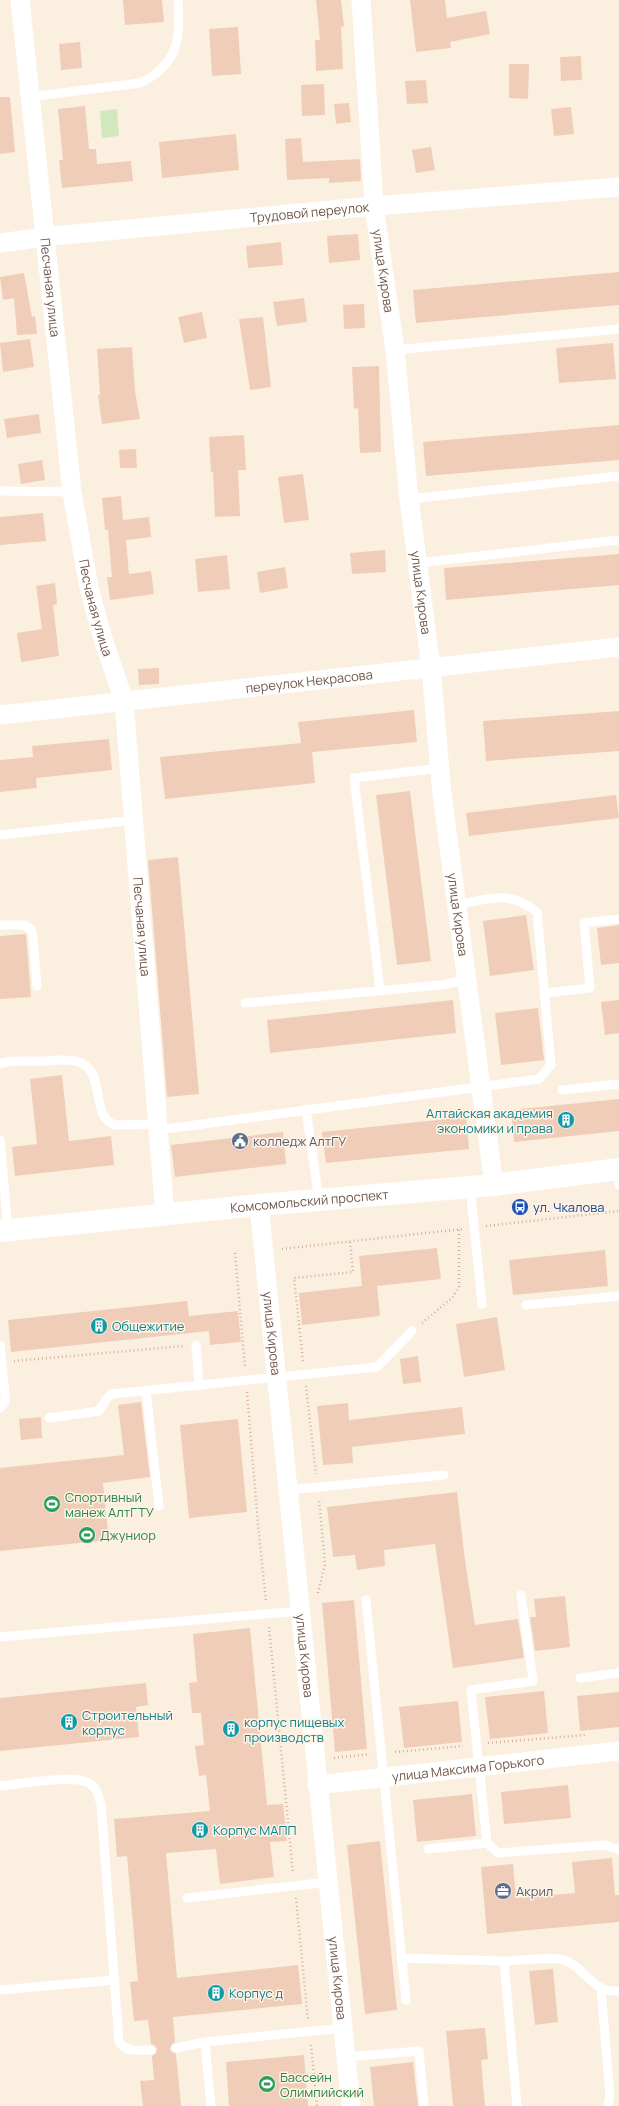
<svg xmlns="http://www.w3.org/2000/svg" width="619" height="2106" font-family="Manrope,sans-serif">
  <style>
    .green { fill: #d1e8bf }
    .building { fill: #f0cdb8 }
    .lines { fill: none; stroke-linecap: round; stroke-linejoin: round }
    .path { stroke: #d4b09c; stroke-width: 2.5; stroke-dasharray: 1 3; stroke-linecap: butt }
    .lane { stroke: #fff; stroke-width: 9 }
    .street { stroke: #fff; stroke-width: 19 }
    .secondary { stroke: #fff; stroke-width: 22 }
    .labels { text-anchor: middle; stroke-width: 3; stroke-linejoin: round; paint-order: stroke }
    .street-label { font-size: 13px; fill: #715648; stroke: #fff4e5 }
    .culture-label { font-size: 13px; fill: #0d838f; stroke: #fff4e5; text-anchor: start }
    .service-label { font-size: 13px; fill: #4e5e75; stroke: #fff4e5; text-anchor: start }
    .transit-label { font-size: 13px; fill: #164399; stroke: #fff4e5; text-anchor: start }
    .leisure-label { font-size: 13px; fill: #27864d; stroke: #fff4e5; text-anchor: start }
  </style>
  <rect width="100%" height="100%" fill="#fbf0e0"/>
  <path class="green" d="M117,109L119,136L102,138L100,111Z"/>
  <path class="building" d="M123,0H162L164,22L125,25Z
    M316,0H341L344,26L341,27L343,69L316,71L315,40H320Z
    M410,0H445L447,18L486,11L490,34L450,42L451,48L416,52Z
    M238,27L241,74L212,76L209,29Z
    M80,42L82,68L61,70L59,44Z
    M581,56L582,80L561,81L560,57Z
    M509,64H529L528,99L509,98Z
    M426,80L428,103L407,104L405,81Z
    M324,84L325,115L302,116L301,85Z
    M0,97H10L15,152L0,154Z
    M349,103L351,122L336,124L334,104Z
    M85,106L89,149H96L97,164L131,161L133,181L62,188L59,160H63L58,109Z
    M571,107L574,134L554,136L551,109Z
    M236,134L239,170L162,178L159,142Z
    M301,138L303,162L360,159L361,181L329,183V178L287,180L285,139Z
    M431,147L435,170L416,173L412,150Z
    M358,234L360,260L329,263L327,236Z
    M281,242L283,265L248,268L246,246Z
    M619,272V305L416,323L413,290Z
    M24,273L32,317L35,316L37,334L17,335L14,298L3,300L0,277Z
    M304,298L307,322L277,326L273,302Z
    M364,304L365,328L344,329L343,305Z
    M202,312L207,338L184,343L178,317Z
    M263,317L271,387L250,390L239,319Z
    M30,339L34,367L3,372L0,343Z
    M613,343L616,379L559,383L556,348Z
    M132,347L135,391L140,419L102,424L98,395H100L97,349Z
    M379,366L381,452L360,453L358,408L354,409L352,367Z
    M39,414L41,433L7,438L4,419Z
    M619,425V460L426,476L423,442Z
    M244,435L246,470H238L240,516L215,517L213,472H211L209,437Z
    M136,449L137,468H120L119,450Z
    M42,460L45,480L21,484L18,464Z
    M303,474L309,520L284,523L278,477Z
    M121,496L123,520L149,517L151,537L126,540L129,574L151,571L154,594L110,600L107,577H112L108,530H105L102,498Z
    M43,513L46,541L0,545V517Z
    M385,550L386,572L352,574L350,553Z
    M619,554V585L446,600L444,568Z
    M227,555L230,589L198,592L195,559Z
    M285,567L288,588L260,593L257,572Z
    M55,583L57,604L53,605L59,656L21,662L17,633L42,629L36,586Z
    M159,668V684L139,685L138,669Z
    M414,710L417,742L312,752L315,783L165,799L160,757L301,743L298,722Z
    M619,711V751L486,761L483,721Z
    M109,739L112,770L36,778L37,788L0,792V760L33,757L32,746Z
    M410,791L431,961L397,965L376,795Z
    M616,795L619,818L469,836L466,813Z
    M178,857L199,1094L167,1097L148,860Z
    M526,915L534,970L490,976L483,921Z
    M619,925V963L601,965L597,928Z
    M26,934L31,997L0,999V936Z
    M453,1000L456,1033L270,1053L267,1020Z
    M619,1000V1033L605,1035L601,1002Z
    M538,1008L544,1060L501,1065L495,1013Z
    M62,1075L69,1141L111,1136L114,1165L15,1176L12,1147L37,1144L30,1079Z
    M619,1099V1131L514,1142L511,1110Z
    M466,1117L469,1149L326,1163L322,1132Z
    M283,1132L286,1164L175,1177L171,1145Z
    M437,1248L441,1279L377,1286L380,1316L302,1325L299,1293L362,1286L359,1256Z
    M605,1250L608,1286L513,1295L509,1260Z
    M187,1301L189,1316L238,1311L241,1342L210,1345L209,1331L11,1352L8,1320Z
    M497,1317L505,1370L464,1377L456,1324Z
    M418,1356L421,1382L403,1384L400,1359Z
    M141,1402L150,1477L103,1483L109,1540L0,1551V1468L124,1455L118,1405Z
    M348,1403L349,1420L462,1407L465,1434L352,1447L353,1463L323,1465L317,1406Z
    M41,1417L42,1438L21,1440L19,1419Z
    M238,1419L247,1512L189,1518L180,1425Z
    M457,1492L465,1560L475,1625L518,1619L524,1658L453,1668L435,1544L384,1550L385,1566L357,1570L355,1555L333,1557L327,1507Z
    M565,1596L570,1647L535,1651L530,1617H536L534,1599Z
    M354,1600L367,1749L335,1752L322,1603Z
    M250,1628L267,1805L283,1804L287,1841L270,1842L274,1877L220,1884L216,1849L166,1853L177,1978L298,1965L302,2004L173,2017L175,2042L172,2044L170,2049L172,2052L176,2054L181,2106H143L140,2081L154,2080L152,2056L156,2053L157,2049L154,2045L151,2044L148,2020L134,2021L130,1982L138,1981L127,1856L117,1857L114,1819L210,1811L206,1775L199,1776L195,1746L204,1745L201,1713H192L189,1683L197,1682L193,1634Z
    M146,1683L148,1705L136,1707L139,1737L0,1751V1698Z
    M544,1691L548,1733L490,1739L485,1697Z
    M619,1692V1727L580,1731L577,1696Z
    M458,1701L462,1742L404,1748L399,1707Z
    M568,1785L571,1818L504,1824L501,1792Z
    M472,1794L476,1836L417,1842L413,1800Z
    M380,1841L397,2010L365,2014L347,1845Z
    M612,1858L615,1895H619V1922L487,1934L481,1867L513,1864L516,1898L575,1893L572,1862Z
    M553,1969L558,2022L535,2025L529,1971Z
    M485,2028L488,2059L481,2060L485,2106H453L446,2031Z
    M304,2055L308,2106H229L226,2062Z
    M413,2062L418,2106H374L370,2067Z"/>
  <g class="lines">
    <path class="path" d="M486,1226L619,1211
      M282,1249L462,1229
      M235,1253L245,1367
      M422,1323L452,1298L459,1287V1230
      M14,1361L184,1346
      M303,1361L294,1278L353,1272L350,1242
      M306,1386L316,1474
      M247,1392L258,1524L266,1602
      M318,1593L325,1564L319,1499
      M269,1627L293,1873
      M488,1743L585,1735
      M395,1752L463,1746
      M334,1758L370,1754
      M296,1898L308,2020
      M311,2045L317,2106"/>
    <path class="lane" d="M29,97L140,83C178,65 181,38 178,0
      M395,350L619,329
      M0,491L72,492
      M409,499L619,476
      M418,563L619,540
      M0,835L134,820
      M0,925H24L31,929L33,938L37,986
      M380,990L354,778L440,768
      M545,993L590,988L584,923L619,919
      M245,1003L441,985L466,980
      M0,1064C10,1059 28,1062 40,1061C52,1061 68,1058 79,1062C107,1072 89,1116 115,1125L157,1124
      M562,1090L619,1084
      M306,1109L319,1200
      M158,1130L539,1079L551,1065L537,912C507,889 490,899 456,905
      M0,1140L8,1230
      M618,1170L619,1185
      M470,1187L482,1304
      M526,1305L619,1296
      M0,1345L5,1394V1402L0,1408
      M196,1345L199,1386
      M146,1391L159,1506
      M49,1418L99,1411L107,1398L112,1394L377,1367L412,1331
      M288,1490L444,1475
      M521,1595L533,1681L471,1690L487,1843L498,1853L605,1845L619,1850
      M366,1600L406,2000
      M0,1637L299,1611
      M580,1678L619,1673
      M0,1786C18,1784 75,1774 89,1783C97,1787 98,1796 101,1804L119,2042C127,2053 139,2050 151,2050
      M428,1849L487,1843
      M187,1898L328,1882
      M401,1958L504,1961
      M601,1989L610,2095L608,2106
      M0,1990L115,1980
      M205,2042L211,2106
      M176,2048L205,2042L343,2028
      M346,2057L419,2051L424,2106
      M517,2106L504,1961C517,1961 549,1957 560,1959C585,1964 589,1993 619,1991"/>
    <g class="street">
      <path id="s1" d="M20,0L72,492L89,588L103,639L124,701L165,1216"/>
      <path id="s2" d="M361,0L374,206L395,350L409,499L431,668L442,794L494,1185"/>
      <path id="s3" d="M0,243L43,237L374,206L619,187"/>
      <path id="s4" d="M0,715L619,647"/>
      <path id="s5" d="M259,1205L351,2106"/>
      <path id="s6" d="M317,1785L619,1751"/>
    </g>
    <path class="secondary" id="s7" d="M0,1231L259,1205L494,1185L619,1169"/>
  </g>
  <defs>
    <g id="building-disc" transform="scale(0.9)"><circle r="9.5" fill="#0f9aa8" stroke="#fff4e5"/><path d="M-4-6H4V6H1V3H-1V6H-4ZM-2.5-4.3h1.7v1.8h-1.7ZM.8-4.3h1.7v1.8H.8ZM-2.5-1h1.7V.8h-1.7ZM.8-1h1.7V.8H.8Z" fill="#fff"/></g>
    <g id="civic-disc" transform="scale(0.9)"><circle r="9.5" fill="#5c6f8a" stroke="#fff4e5"/><path d="M-.6-6.5H3V-4.5H.6V-3L4-1V1h2V6H-6V1h2V-1L-.6-3ZM-1.2 2.5V6h2.4V2.5Z" fill="#fff"/></g>
    <g id="bus-disc" transform="scale(0.9)"><circle r="9.5" fill="#1a4fb4" stroke="#fff4e5"/><path d="M-5-6H5V4H4V6H2V4H-2V6H-4V4H-5ZM-3.5-4V0h7V-4ZM-3.5 1.2v1.5H-2V1.2ZM2 1.2v1.5H3.5V1.2Z" fill="#fff"/></g>
    <g id="stadium-disc" transform="scale(0.9)"><circle r="9.5" fill="#2e9e5b" stroke="#fff4e5"/><path d="M0-5a6.5 5 0 1 0 0 10a6.5 5 0 1 0 0-10ZM-3.5-1.8h7v3.6h-7Z" fill="#fff"/></g>
    <g id="office-disc" transform="scale(0.9)"><circle r="9.5" fill="#5c6f8a" stroke="#fff4e5"/><path d="M-6-3h4V-5.5h4V-3h4V5H-6ZM-1-4.5V-3h2v-1.5ZM-6 0V1H6V0Z" fill="#fff"/></g>
  </defs>
  <g fill-rule="evenodd">
    <use href="#building-disc" x="566" y="1120"/>
    <use href="#civic-disc" x="240" y="1141"/>
    <use href="#bus-disc" x="520" y="1207"/>
    <use href="#building-disc" x="99" y="1326"/>
    <use href="#stadium-disc" x="52" y="1504"/>
    <use href="#stadium-disc" x="87" y="1535"/>
    <use href="#building-disc" x="69" y="1722"/>
    <use href="#building-disc" x="231" y="1729"/>
    <use href="#building-disc" x="200" y="1830"/>
    <use href="#office-disc" x="503" y="1891"/>
    <use href="#building-disc" x="216" y="1993"/>
    <use href="#stadium-disc" x="267" y="2084"/>
  </g>
  <g class="labels">
    <g class="street-label">
      <text dy="5" stroke="none"><textPath href="#s3" startOffset="311">Трудовой переулок</textPath></text>
      <text dy="5" stroke="none"><textPath href="#s2" startOffset="272">улица Кирова</textPath></text>
      <text dy="5" stroke="none"><textPath href="#s1" startOffset="289">Песчаная улица</textPath></text>
      <text dy="5" stroke="none"><textPath href="#s2" startOffset="596">улица Кирова</textPath></text>
      <text dy="5" stroke="none"><textPath href="#s1" startOffset="613">Песчаная улица</textPath></text>
      <text dy="5" stroke="none"><textPath href="#s4" startOffset="311">переулок Некрасова</textPath></text>
      <text dy="5" stroke="none"><textPath href="#s2" startOffset="920">улица Кирова</textPath></text>
      <text dy="5" stroke="none"><textPath href="#s1" startOffset="937">Песчаная улица</textPath></text>
      <text dy="5" stroke="none"><textPath href="#s7" startOffset="311">Комсомольский проспект</textPath></text>
      <text dy="5" stroke="none"><textPath href="#s5" startOffset="129">улица Кирова</textPath></text>
      <text dy="5" stroke="none"><textPath href="#s5" startOffset="453">улица Кирова</textPath></text>
      <text dy="5" stroke="none"><textPath href="#s6" startOffset="152">улица Максима Горького</textPath></text>
      <text dy="5" stroke="none"><textPath href="#s5" startOffset="777">улица Кирова</textPath></text>
    </g>
    <g class="culture-label">
      <text x="553" y="1118" text-anchor="end">Алтайская академия<tspan x="553" dy="15">экономики и права</tspan></text>
      <text x="112" y="1331">Общежитие</text>
      <text x="82" y="1720">Строительный<tspan x="82" dy="15">корпус</tspan></text>
      <text x="244" y="1727">корпус пищевых<tspan x="244" dy="15">производств</tspan></text>
      <text x="213" y="1835">Корпус МАПП</text>
      <text x="229" y="1998">Корпус д</text>
    </g>
    <g class="service-label">
      <text x="253" y="1146">колледж АлтГУ</text>
      <text x="516" y="1896">Акрил</text>
    </g>
    <g class="transit-label">
      <text x="533" y="1212">ул. Чкалова</text>
    </g>
    <g class="leisure-label">
      <text x="65" y="1502">Спортивный<tspan x="65" dy="15">манеж АлтГТУ</tspan></text>
      <text x="100" y="1540">Джуниор</text>
      <text x="280" y="2082">Бассейн<tspan x="280" dy="15">Олимпийский</tspan></text>
    </g>
  </g>
</svg>
